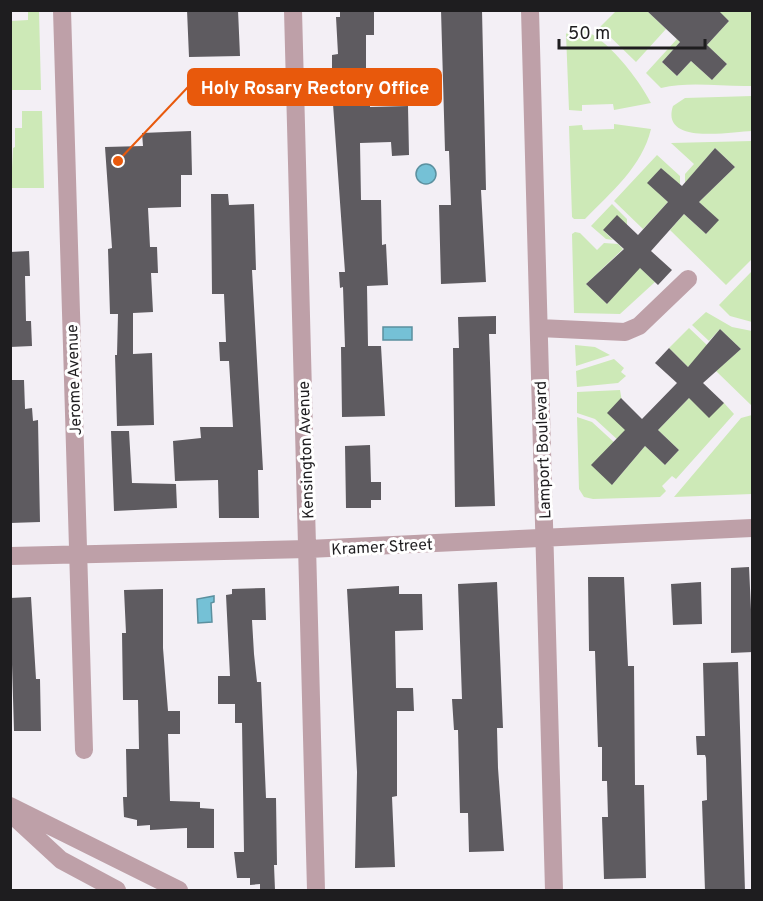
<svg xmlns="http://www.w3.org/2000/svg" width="763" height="901" font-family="Overpass,sans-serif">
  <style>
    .green { fill: #cde9b7 }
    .water { fill: #75c1d6; stroke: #5b909f; stroke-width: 1.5 }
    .building { fill: #5e5b60 }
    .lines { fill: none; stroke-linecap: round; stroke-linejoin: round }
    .minor { stroke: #bea0a8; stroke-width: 18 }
    .labels { text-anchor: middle; stroke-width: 6; stroke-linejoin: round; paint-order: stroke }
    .street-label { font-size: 16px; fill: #1e1d1f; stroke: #fff }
    .leader { fill: none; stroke: #e8590c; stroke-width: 2 }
    .callout-dot { fill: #e8590c; stroke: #fff; stroke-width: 2 }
    .callout { fill: #e8590c; stroke: #e8590c; stroke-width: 2 }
    .callout-label { font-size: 18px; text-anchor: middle; font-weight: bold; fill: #fff }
  </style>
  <rect width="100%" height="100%" fill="#f3eff5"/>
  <path class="green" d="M646,10L666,29L636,62L600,27L616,11Z
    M28,11H39L41,90H11V21L28,20Z
    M718,11H752V86C722,87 691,81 661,88L646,73L677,39L680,42L662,62L677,76L691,61L712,80L727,64L707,45L729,21Z
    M573,27C601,29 639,79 651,103L614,110L613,104L582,105V111L569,110L566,34Z
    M752,96V131C731,132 660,145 673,106L685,98Z
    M22,111H42L44,188H11L13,148L15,147V128H22Z
    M614,124L651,129C642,167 611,192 585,219H574L572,217L569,126L582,125L583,130L614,129Z
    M752,141V259L726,285L670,230L684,214L706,234L718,220L699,202L735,167L715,148L685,183V174L694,164L671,143Z
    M657,155L680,176V185L661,168L648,183L668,202L643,229L614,201Z
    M612,204L627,219V225L603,230L613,240L606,239L591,226Z
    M575,232L580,233L597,250L604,243L618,244L623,249L586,284L607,304L638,266L655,282L620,314L574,313L572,234Z
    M752,271V322L730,316L719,305Z
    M706,312L732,327L752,331V406L716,371L741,349L720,329L709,341L692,325Z
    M689,328L708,346L688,367L669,348Z
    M575,345L595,347L610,355L576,366Z
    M614,359L624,368L621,372L626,376L618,383L577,387L576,371Z
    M620,390L627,432L619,441L595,419L577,413V392Z
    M689,398L724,403L734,414L676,479L672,476L662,486L666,491L660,497L593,499L584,497L579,489L577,417L592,422L616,444L612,485L645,446L665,465L679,450L658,430Z
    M752,415V494L674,497L741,418Z"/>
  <path class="water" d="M416 174a10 10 0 1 1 20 0a10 10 0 1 1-20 0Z
    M383,327H412V340H383Z
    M214,596V602L211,603L212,622L198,623L197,599Z"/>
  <path class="building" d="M187,10H238L240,56L189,57Z
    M340,10H374V35H366V89H370V107L408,106L409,155L392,156L391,142L360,143L361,200H381L382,245L386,244L388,285L367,286L368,346H381L385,416L342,417L341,347H345L343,287L340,288L339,272H345L332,90V55L338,54L336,17H340Z
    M441,10H482L486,190H481L486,282L441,284L439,205H451L449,151H445Z
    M646,10H718L729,21L707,45L727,64L712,80L691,61L677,76L662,62L680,42Z
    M191,131L192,175H181V207L148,208L150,247H157L158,273H151L153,312L133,313V354L152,353L154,425L117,426L115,355H117L118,314H110L108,249L112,248L105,147L143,146L142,133Z
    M715,148L735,167L699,202L719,220L706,234L684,214L651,251L672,270L658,285L640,268L607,304L586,284L624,249L603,230L617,215L638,235L668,202L647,183L661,168L682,186Z
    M211,194H228L229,205L254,204L256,270H252L263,470H258L259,518H219L218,480L175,481L173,441L201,438L200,427H233L229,361H220L219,342H226L224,294H212Z
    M29,251L30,276H25L26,321H31L32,346L10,347V252Z
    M496,316V334H489L495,506L455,507L453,348H459L458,317Z
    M720,329L741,349L703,383L724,403L709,418L689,398L658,430L679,450L665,465L645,446L612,485L591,465L625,430L607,413L621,398L642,419L677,383L655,363L669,348L688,367Z
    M10,380H24L25,409L32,408L33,421L38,420L40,522L10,523Z
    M111,431H129L132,483L176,484L177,508L114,511Z
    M370,445L371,482H381V500H371V508H346L345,446Z
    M749,567L753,652L731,653V568Z
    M588,577H624L628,666H634L635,785H644L646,878L604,879L602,817H608L607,781H602V747H598L595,651H589Z
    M497,582L503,728H497L498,768L504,851L469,852L468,813H460L458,730H454L452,699H462L458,584Z
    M701,582L702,624L673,625L671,584Z
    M399,586V594H422L423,630L395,631L396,688H413L414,711H397V796L392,797L395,867L355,868L357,772L347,589Z
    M265,588L266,620H252L254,654L257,682H261L266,798H276L277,865H274L275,890H260V884L250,885V878H237L234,852H244L242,723H235V704H218V676H230L226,595L232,594V589Z
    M163,589V648L168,711H180V734H168L170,801L200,802V808L214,809V848H187V828L150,830V825L137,826V820L124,817L123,797H127L126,749H139L138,700H123L122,633H126L124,590Z
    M31,597L36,679H40L41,731H14L10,598Z
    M738,662L745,891H705L702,801L707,800L706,758L705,755H697L696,736H705L703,663Z"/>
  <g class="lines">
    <path class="minor" d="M62,10L84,750
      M293,10L316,890
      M530,10L554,890
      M539,328L625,332L639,326L688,279
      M10,556L308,549L752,528
      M10,806L179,890
      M10,813L61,860L117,890"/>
  </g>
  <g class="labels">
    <g class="street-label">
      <text transform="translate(73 380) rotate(-92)" y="6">Jerome Avenue</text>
      <text transform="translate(305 450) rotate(-92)" y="6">Kensington Avenue</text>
      <text transform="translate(542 450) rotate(-92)" y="6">Lamport Boulevard</text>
      <text transform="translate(382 546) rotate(-3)" y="6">Kramer Street</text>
    </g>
  </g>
  <path class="leader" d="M118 161L188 87"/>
  <circle class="callout-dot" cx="118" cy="161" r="6"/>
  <rect class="callout" x="188" y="69" width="253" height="36" rx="6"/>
  <g class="callout-label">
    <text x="315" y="94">Holy Rosary Rectory Office</text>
  </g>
  <rect width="763" height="901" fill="none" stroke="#1e1d1f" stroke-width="24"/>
  <path d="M559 39v9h146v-9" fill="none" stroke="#1e1d1f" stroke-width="3"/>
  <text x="568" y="39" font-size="18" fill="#1e1d1f" stroke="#ffffff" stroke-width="4.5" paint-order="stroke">50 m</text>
</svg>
